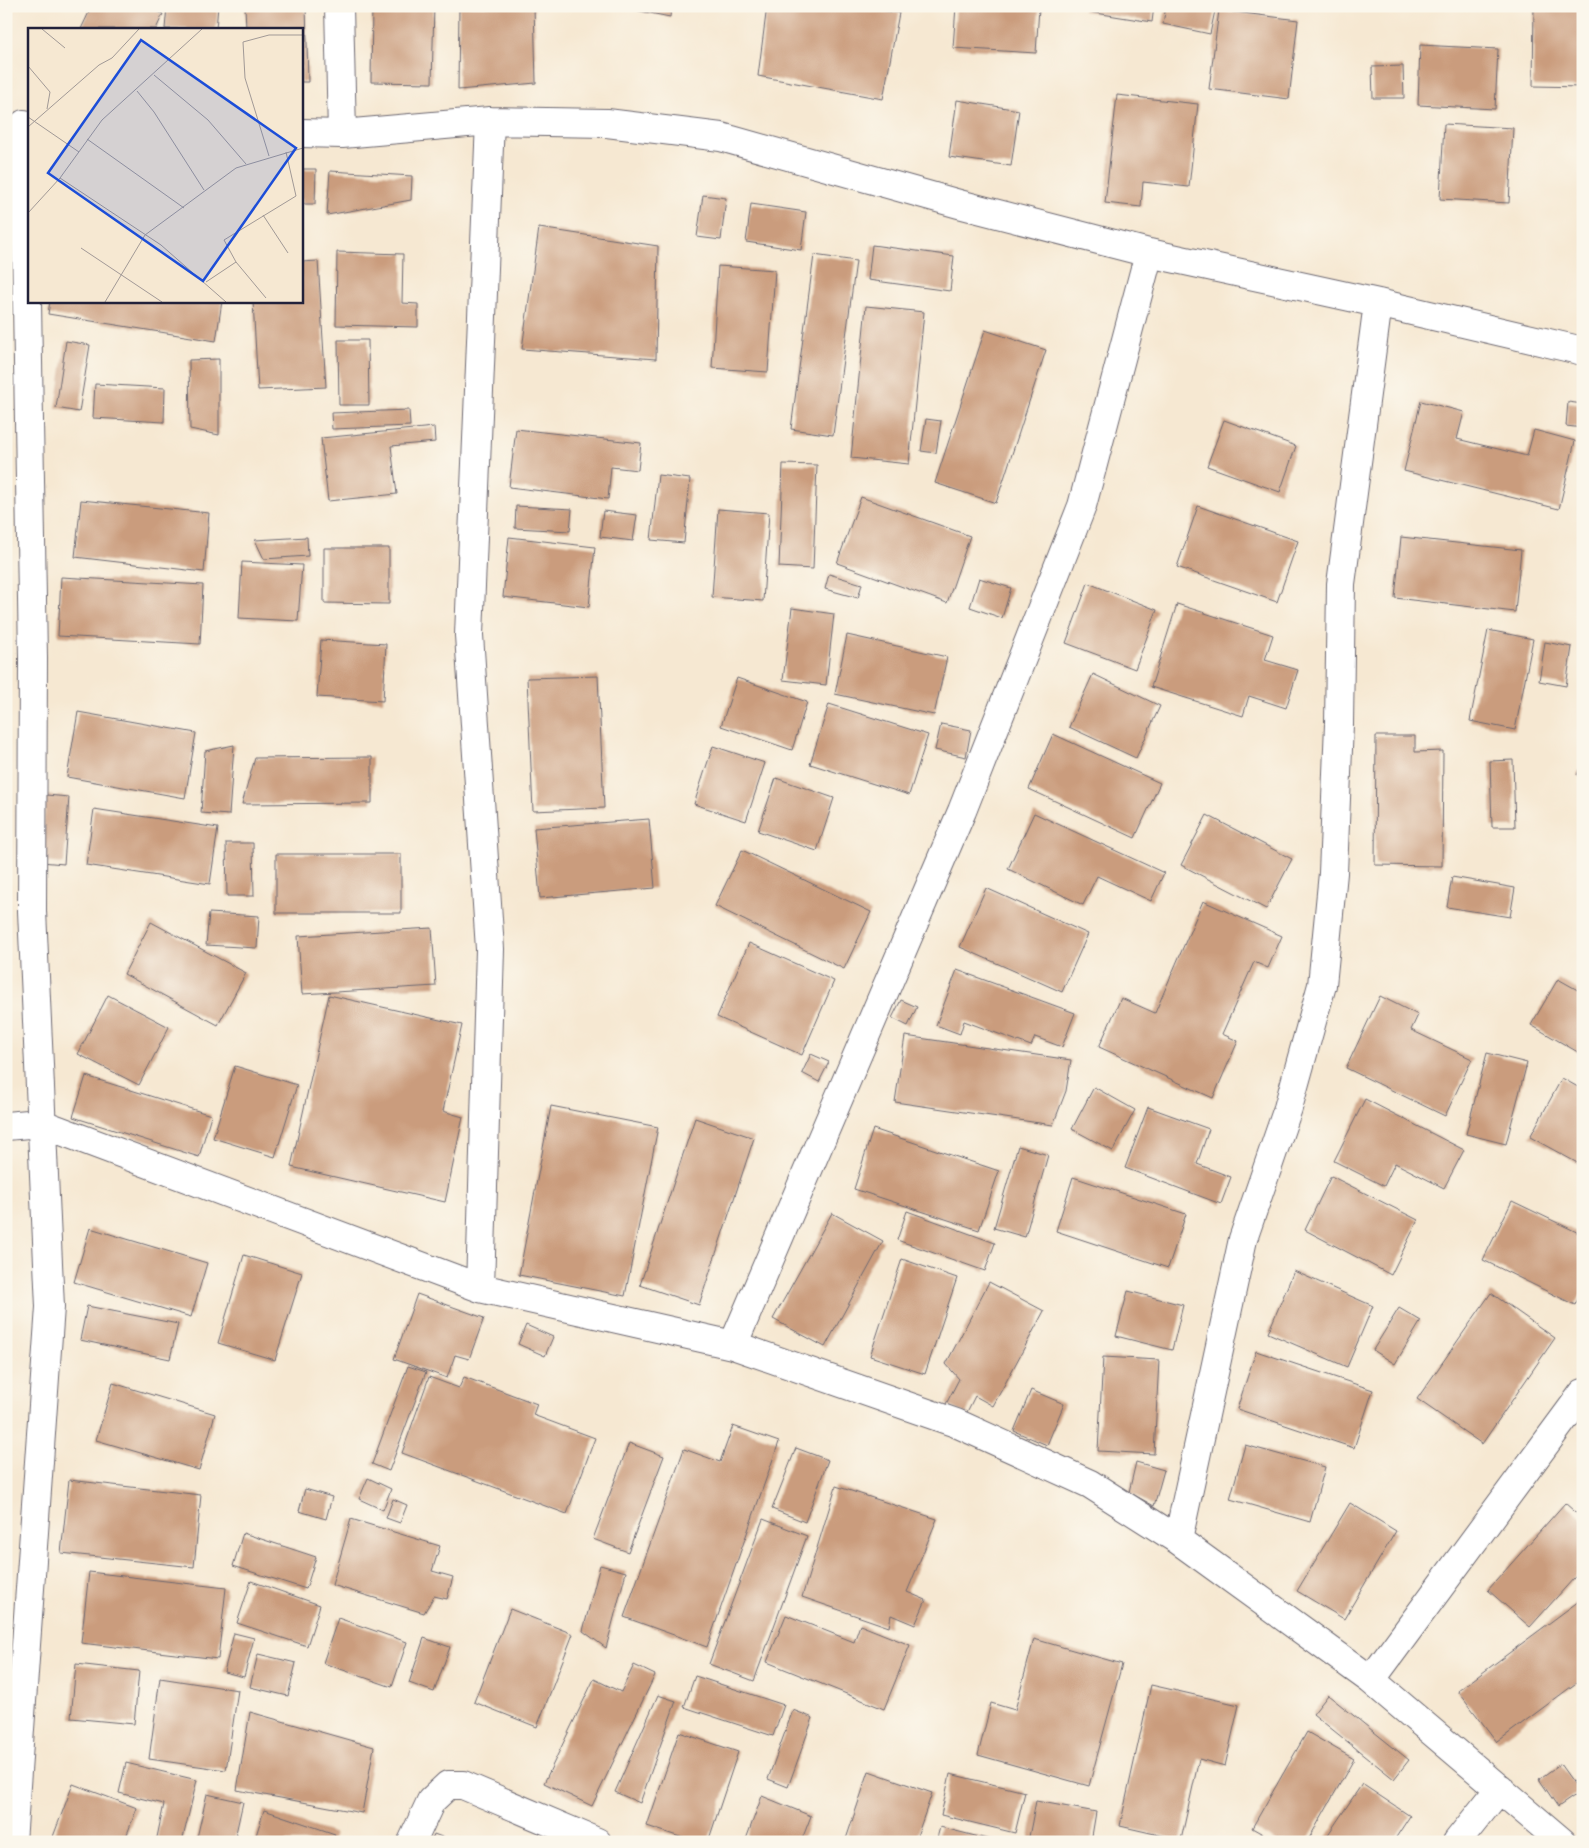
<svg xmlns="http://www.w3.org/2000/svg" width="1589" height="1848" font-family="Delius,sans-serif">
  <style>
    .building { fill: #ca9c7d }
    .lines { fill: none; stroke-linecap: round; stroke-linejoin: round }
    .minor-casing { stroke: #6c6770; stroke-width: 30 }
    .minor { stroke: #fff; stroke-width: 28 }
    .inset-road { fill: none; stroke: #a19996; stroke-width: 1 }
    .view { fill: #1d4ed8; fill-opacity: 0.15; stroke: #1d4ed8; stroke-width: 2.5 }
    .inset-edge { fill: none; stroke: #22223b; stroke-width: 2.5 }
  </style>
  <rect width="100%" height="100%" fill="#fbf7ec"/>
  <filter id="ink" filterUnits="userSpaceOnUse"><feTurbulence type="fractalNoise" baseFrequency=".02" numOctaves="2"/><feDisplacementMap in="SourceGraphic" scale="10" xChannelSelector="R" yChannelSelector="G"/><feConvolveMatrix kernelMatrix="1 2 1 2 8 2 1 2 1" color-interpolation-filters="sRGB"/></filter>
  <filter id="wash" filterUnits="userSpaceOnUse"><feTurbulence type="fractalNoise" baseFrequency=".0096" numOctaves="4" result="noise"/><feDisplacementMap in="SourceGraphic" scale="20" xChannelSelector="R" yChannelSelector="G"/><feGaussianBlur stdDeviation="1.12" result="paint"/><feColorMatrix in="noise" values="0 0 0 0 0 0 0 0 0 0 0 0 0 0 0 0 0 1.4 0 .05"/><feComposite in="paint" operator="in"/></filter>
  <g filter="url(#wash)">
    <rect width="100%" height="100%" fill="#f6e8d2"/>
    <g id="blocks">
      <path class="building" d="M92,6H146L163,14L156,29H81Z
        M167,6H218L216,29H165Z
        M245,6H306L308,82H301V29H246Z
        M372,6H434L432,83L371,82Z
        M459,6H534L536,83L458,90Z
        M620,6H671L670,17L620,7Z
        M767,6H855L899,13L883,99L758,76Z
        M956,6L1039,8L1036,53L953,48Z
        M1084,6H1154L1152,22L1083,11Z
        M1166,6H1216L1210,34L1163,24Z
        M1534,6H1583V87L1533,86Z
        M1219,10L1298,20L1289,99L1209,89Z
        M1420,45L1498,49L1495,109L1418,105Z
        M1403,66L1404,98H1373L1372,67Z
        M1117,95L1198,104L1189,187L1143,182L1141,207L1105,203Z
        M957,100L1019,110L1011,166L949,157Z
        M1444,124L1513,128L1509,203L1440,199Z
        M301,169H316L315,204H301Z
        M330,171L412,176L411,200L327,215Z
        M703,195L726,198L721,240L697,237Z
        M751,204L806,212L801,250L746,242Z
        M539,228L658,246L656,359L522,349Z
        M872,245L954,256L950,291L868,280Z
        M337,252L403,254L402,303L418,304V327L336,325Z
        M814,255L856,261L833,435L791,429Z
        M318,261L326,387L258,390L253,301H301V262Z
        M718,266L775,270L768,372L712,368Z
        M50,301H222L216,341L48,314Z
        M866,306L924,312L909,464L851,458Z
        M985,330L1046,350L996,503L935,483Z
        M338,340H368L369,405H339Z
        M66,341L90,345L79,412L56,408Z
        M219,359V435L190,429L189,360Z
        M95,384L165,388L164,422L93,418Z
        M1421,401L1464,412L1457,439L1527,456L1534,430L1575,441L1559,509L1404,471Z
        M1568,402L1583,404V428L1566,426Z
        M409,410L410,426L332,429L331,413Z
        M926,419L941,421L936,453L921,451Z
        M1224,420L1296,446L1280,492L1207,466Z
        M434,427L435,442L391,446L397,494L328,501L321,438Z
        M516,429L641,443L638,470L611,467L608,499L509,487Z
        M783,464L817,465L813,569L779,567Z
        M658,475L690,479L684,543L651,540Z
        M861,497L970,536L947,603L837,563Z
        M81,500L209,513L204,572L75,557Z
        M516,506L572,509L570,531L515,528Z
        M1198,506L1298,541L1277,602L1177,567Z
        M718,509L769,513L763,601L712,597Z
        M603,511L637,515L633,541L600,537Z
        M307,537L308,556L264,559L255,540Z
        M509,537L595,547L589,607L503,597Z
        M1401,537L1521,550L1515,612L1395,598Z
        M324,548H389V604L324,603Z
        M242,562L302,565L298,621L239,618Z
        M829,574L862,584L858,598L825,589Z
        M61,577L203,585L200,644L58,636Z
        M979,578L1011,588L1002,618L970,607Z
        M1088,583L1157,610L1135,669L1066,643Z
        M1177,604L1273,635L1265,660L1298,670L1286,708L1249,696L1243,716L1151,687Z
        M792,608L834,614L826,685L783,680Z
        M1488,630L1533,639L1515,730L1470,721Z
        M847,635L947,657L934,715L835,694Z
        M321,640L386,644L383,701L317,697Z
        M1545,642L1572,647L1566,686L1539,681Z
        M1093,674L1160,706L1136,758L1069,727Z
        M598,676L604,808L533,811L527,678Z
        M737,678L807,702L792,750L721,726Z
        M829,704L928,735L909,795L810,764Z
        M78,712L196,733L185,798L67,777Z
        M941,724L971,730L966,757L935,750Z
        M1053,734L1160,783L1135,838L1029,789Z
        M1376,736H1415V752L1443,751L1442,866L1375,865Z
        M234,745L229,815L201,813L205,751Z
        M713,746L765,763L746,821L694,804Z
        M372,757V803L242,804L255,758Z
        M1513,760L1515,827H1492L1490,761Z
        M1583,761V778L1577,775Z
        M776,778L834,798L817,851L758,831Z
        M46,795L69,797L64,864L41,862Z
        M94,809L218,828L210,884L86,865Z
        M1034,813L1164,873L1151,901L1097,876L1083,905L1008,869Z
        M1207,815L1292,859L1266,909L1181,865Z
        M649,819L655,888L540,898L534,828Z
        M226,843H253L254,896H227Z
        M742,850L871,912L844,969L715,906Z
        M276,854H401V913H276Z
        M1452,877L1515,888L1510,917L1447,907Z
        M986,888L1088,934L1062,992L960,947Z
        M1203,901L1282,936L1268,968L1254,962L1222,1034L1238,1041L1213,1098L1099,1047L1121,998L1155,1013Z
        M209,913L259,916L257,948L206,945Z
        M151,922L246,973L218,1025L124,974Z
        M432,928L436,986L302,994L298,936Z
        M749,943L834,981L802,1055L717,1017Z
        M957,970L1075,1013L1062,1047L1035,1037L1031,1046L964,1021L960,1034L936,1025Z
        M1558,979L1583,993V1055L1531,1025Z
        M108,995L169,1027L139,1085L78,1054Z
        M329,995L462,1025L443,1111L463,1117L445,1202L291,1167Z
        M1380,996L1418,1015L1411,1030L1472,1059L1445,1116L1346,1068Z
        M901,1000L917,1007L908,1026L892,1018Z
        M905,1036L1071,1060L1066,1091L1053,1125L895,1102Z
        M1487,1053L1527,1063L1506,1144L1466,1134Z
        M811,1054L829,1062L819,1082L802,1073Z
        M235,1066L297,1085L275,1157L213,1138Z
        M86,1076L211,1115L199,1157L73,1117Z
        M1562,1078L1583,1090V1166L1530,1137Z
        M1094,1087L1135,1110L1113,1151L1072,1129Z
        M1365,1099L1464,1150L1444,1188L1395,1163L1384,1186L1334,1161Z
        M551,1106L658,1127L625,1296L519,1275Z
        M1148,1107L1209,1129L1197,1164L1231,1177L1221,1204L1125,1168Z
        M695,1118L754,1138L699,1305L640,1285Z
        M873,1129L999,1171L979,1230L854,1189Z
        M1018,1146L1048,1155L1025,1237L994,1228Z
        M1331,1176L1418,1220L1391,1275L1305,1230Z
        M1073,1177L1186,1214L1168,1268L1056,1231Z
        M1512,1201L1583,1235V1288L1575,1305L1483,1260Z
        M907,1211L995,1243L985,1271L897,1240Z
        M832,1213L883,1241L825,1347L773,1319Z
        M90,1228L207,1263L191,1317L74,1282Z
        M244,1255L302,1273L275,1360L218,1343Z
        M902,1259L957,1278L925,1374L870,1356Z
        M1294,1271L1373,1306L1347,1367L1268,1333Z
        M989,1282L1044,1311L993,1406L975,1396L966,1414L946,1404L959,1379L946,1364Z
        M1128,1291L1183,1305L1172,1350L1116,1336Z
        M1491,1293L1555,1338L1482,1444L1417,1399Z
        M417,1294L484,1318L469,1359L455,1355L447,1378L394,1359Z
        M87,1306L178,1324L170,1359L80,1340Z
        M1399,1308L1421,1321L1395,1364L1373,1350Z
        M526,1325L553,1337L545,1356L518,1344Z
        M1256,1351L1373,1390L1354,1448L1237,1409Z
        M1103,1357L1159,1360L1154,1454L1098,1451Z
        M408,1366L426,1372L389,1471L372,1464Z
        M429,1377L459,1388L464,1377L537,1404L533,1415L595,1438L567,1514L402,1453Z
        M113,1383L215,1414L199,1470L96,1440Z
        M1031,1390L1064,1404L1047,1445L1014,1431Z
        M733,1426L779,1442L707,1647L624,1617L684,1449L720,1462Z
        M629,1443L664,1456L628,1552L593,1539Z
        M1245,1445L1325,1467L1310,1522L1230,1499Z
        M796,1448L828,1460L805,1522L772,1509Z
        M1136,1462L1164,1470L1154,1506L1129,1492Z
        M368,1478L391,1489L383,1510L359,1499Z
        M69,1480L201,1495L194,1567L61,1553Z
        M836,1486L937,1519L907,1592L926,1600L915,1625L891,1615L889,1627L802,1597Z
        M305,1489L332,1497L326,1519L299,1511Z
        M393,1499L407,1505L400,1523L386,1518Z
        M1350,1503L1396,1531L1344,1619L1297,1591Z
        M1565,1503L1583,1519V1568L1530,1627L1488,1590Z
        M351,1519L440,1546L432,1571L453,1577L447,1599L434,1596L424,1613L332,1585Z
        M763,1519L807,1536L754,1681L709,1664Z
        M243,1533L316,1557L306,1589L233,1566Z
        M600,1565L626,1572L606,1648L583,1631Z
        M89,1572L226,1588L218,1659L81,1643Z
        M251,1581L320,1605L307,1646L237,1623Z
        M1583,1598V1678L1497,1742L1458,1691Z
        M510,1609L573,1634L537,1727L474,1702Z
        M786,1615L854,1642L860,1625L910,1645L884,1709L767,1662Z
        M338,1618L407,1642L392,1687L323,1663Z
        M234,1633L254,1638L244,1677L224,1672Z
        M424,1638L450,1647L434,1692L409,1683Z
        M1034,1639L1122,1664L1089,1786L978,1755L991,1703L1015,1710Z
        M258,1654L296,1663L288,1696L250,1687Z
        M76,1664L139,1671L134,1724L71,1718Z
        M634,1665L655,1675L592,1806L544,1783L594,1679L621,1692Z
        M695,1676L784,1705L773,1736L684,1707Z
        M160,1678L238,1690L226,1770L149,1759Z
        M1151,1685L1239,1705L1225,1766L1199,1759L1181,1840L1120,1826Z
        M658,1695L676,1701L640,1803L615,1792Z
        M1328,1695L1409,1760L1394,1779L1313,1714Z
        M793,1710L813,1718L788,1787L768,1779Z
        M250,1712L374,1747L362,1813L237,1790Z
        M679,1732L738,1752L708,1842H695L647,1826Z
        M1307,1732L1354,1759L1307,1842H1277L1252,1828Z
        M126,1763L197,1780L182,1842H156L164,1804L119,1793Z
        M1560,1764L1580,1792L1558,1807L1539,1779Z
        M869,1771L932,1793L915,1842H845Z
        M950,1774L1025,1792L1015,1833L941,1815Z
        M73,1784L137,1808L124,1842H51Z
        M1362,1784L1410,1816L1393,1842H1323Z
        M207,1794L243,1802L234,1842H196Z
        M762,1796L811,1816L801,1842H745Z
        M1036,1801L1096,1812L1091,1842H1028Z
        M264,1810L335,1834L332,1842H254Z
        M940,1827L995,1841V1842H936Z
        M434,1834L455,1842H431Z"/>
    </g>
  </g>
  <g filter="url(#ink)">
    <use href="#blocks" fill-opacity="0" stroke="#6c6770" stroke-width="1"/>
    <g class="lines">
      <g class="minor-casing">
        <path id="minor" d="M339,6L342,134
          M301,133L342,134L490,121L607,123L721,137L959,204L1149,253L1378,303L1583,351
          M6,1126L40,1123L480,1288L733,1345L956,1423L1090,1484L1178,1540L1371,1680L1562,1842
          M480,1288L490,949L469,635L490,121
          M733,1345L962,811L1082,506L1149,253
          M1178,1540L1243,1239L1288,1108L1322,985L1333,873L1339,724L1341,584L1378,303
          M1371,1680L1583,1393
          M12,1842L50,1307L32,911L33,658L24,124
          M412,1842L431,1801L448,1785H463L597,1842
          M1457,1842L1500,1788"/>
      </g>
      <use href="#minor" class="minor"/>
    </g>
  </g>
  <g transform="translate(28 28)">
    <rect width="275" height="275" fill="#f6e8d2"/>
    <path class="inset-road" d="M14,1L37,20M0,38L22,64L19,81M126,47L180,92L218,136M109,63L126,84L176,162M0,89L51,124M0,99L71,37L84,30L111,1M59,111L156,180M241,128L217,50L215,14L241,7H275M32,150L133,217L198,274M0,185L32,150L74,92L174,1M235,187L260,225M53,220L134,274M178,254L208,234M238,270L208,234L196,212L268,168L258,124M77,274L117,207L208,140L275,120"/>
    <path class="view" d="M113,12L268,120L175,253L20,145Z"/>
    <rect width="275" height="275" class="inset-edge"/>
  </g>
  <rect width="1589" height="1848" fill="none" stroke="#fbf7ec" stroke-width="25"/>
</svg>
